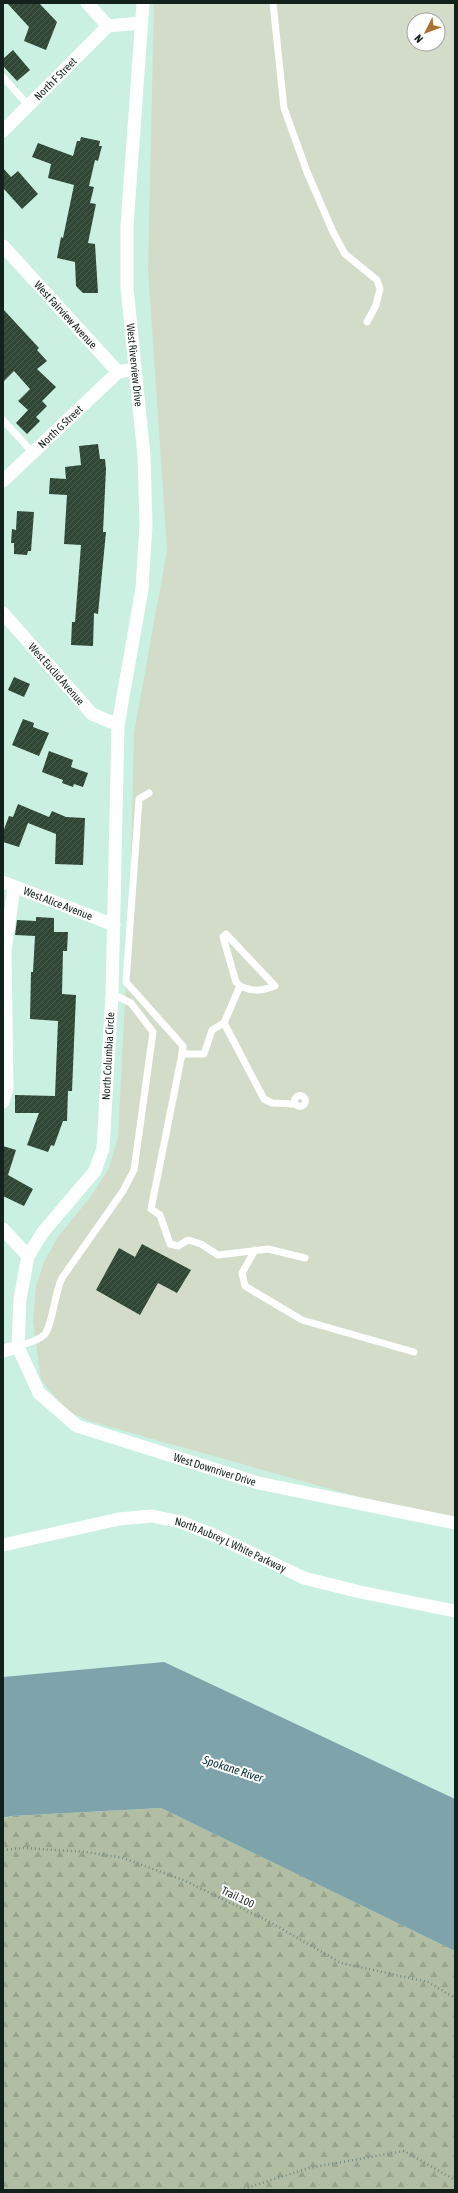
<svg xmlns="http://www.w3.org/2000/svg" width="458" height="2193" font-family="'Asap Condensed',sans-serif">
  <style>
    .grass { fill: #d2dcc8; fill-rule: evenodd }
    .forest { fill: url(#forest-firs) }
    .water { fill: #7fa3ab }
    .building { fill: url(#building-hatch) }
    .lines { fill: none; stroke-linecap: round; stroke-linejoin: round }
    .path { stroke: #708a81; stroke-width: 2.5; stroke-dasharray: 1 3; stroke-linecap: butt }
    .lane { stroke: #fff; stroke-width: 7 }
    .street { stroke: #fff; stroke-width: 13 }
    .labels { text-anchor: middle; stroke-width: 4; stroke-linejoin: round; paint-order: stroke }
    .street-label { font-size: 11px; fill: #13211d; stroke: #fff }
    .water-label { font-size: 12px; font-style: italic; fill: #092e35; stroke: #fff }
  </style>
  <defs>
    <pattern id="forest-firs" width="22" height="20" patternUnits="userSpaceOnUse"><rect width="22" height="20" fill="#b1bea3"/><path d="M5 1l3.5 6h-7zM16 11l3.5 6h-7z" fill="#97a38c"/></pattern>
    <pattern id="building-hatch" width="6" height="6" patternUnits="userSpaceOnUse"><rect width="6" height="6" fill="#2f4734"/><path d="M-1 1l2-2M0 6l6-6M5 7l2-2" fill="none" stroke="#4a5e4f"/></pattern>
  </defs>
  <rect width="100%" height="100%" fill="#caf0e2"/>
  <path class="grass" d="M154,3H455V1524L89,1421L66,1410L41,1380L33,1322L36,1286L44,1262L58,1237L92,1195L109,1168L118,1137L130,905L134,733L167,550L148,269ZM414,20H438V44H414Z"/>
  <path class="forest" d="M161,1808L455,1951V2190H3V1819L12,1816Z"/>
  <path class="water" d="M164,1662L455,1799V1951L161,1808L12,1816L3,1818V1677Z"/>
  <path class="building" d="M7,3H39L57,22L46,50L24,41L29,27Z
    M13,50L30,70L17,81L3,66V59Z
    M81,137L100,141L99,146H102L98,161L95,160L89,186L94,187L90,203L96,204L88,243L95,244L98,293H83L76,286L75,262L57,258L61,237L63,238L74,185L48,178L51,164L32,157L38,143L73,156L77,141H80Z
    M3,168L11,177L18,171L38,194L22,209L3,188Z
    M3,309L39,348L37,350L47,361L37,369L56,387L42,401L47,406L36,417L40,421L27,434L16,423L28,410L18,401L30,389L14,371L3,382Z
    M98,444L100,459H105L106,469L103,532H106L98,614L94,613L93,646L71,645L72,622H75L81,545L64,544L67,495L49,494L50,478L66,479L65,467L81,465L79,446Z
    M17,511L34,512L31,551H28L27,555L14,554V543H11L12,529L16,530Z
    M14,677L30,684L24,697L8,690Z
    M23,719L34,723L33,727L49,733L39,756L12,745Z
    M49,751L73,760L71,767L88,773L83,787L74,784L73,787L62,783L63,780L42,772Z
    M18,804L49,817L52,811L66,817L85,818L83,865L55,864L56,834L28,823L19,847L3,842V832L9,816L13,817Z
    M36,917L54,918V932H68L67,951H63L62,994L76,995L72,1091H68L67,1121H63L54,1146L51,1145L48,1152L27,1145L39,1113H15V1095L55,1096L58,1021L30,1019L31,972H33L35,936L15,935L17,920L36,921Z
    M3,1146L16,1150L8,1175L33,1189L24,1206L3,1196Z
    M142,1244L191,1270L177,1293L158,1283L140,1315L96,1290L119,1248L135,1257Z"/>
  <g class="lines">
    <path class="path" d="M3,1850L23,1848L86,1852L123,1858L183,1880L268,1921L341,1963L428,1982L455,1998
      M240,2190L309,2168L404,2151L455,2180"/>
    <path class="lane" d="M273,3L284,108L307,172L333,232L345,254L377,280L380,289L376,305L367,322
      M3,77L28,105
      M3,420L33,453
      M149,793L139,799L126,982L183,1046L182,1054
      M240,986L236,982L223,937L226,934L275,986C261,991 254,992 240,986L224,1023L264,1099L272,1103L294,1104
      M224,1023L212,1030L204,1054H182L151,1209L160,1215L170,1244L178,1246L188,1240L201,1244L218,1255L268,1249L305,1258
      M294.5 1101a5.5 5.5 0 1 1 11 0a5.5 5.5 0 1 1-11 0Z
      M255,1250L242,1273L245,1286L302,1320L414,1352
      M18,1347C26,1343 38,1341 44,1335C52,1328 55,1291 62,1278L123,1191L134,1170L153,1032L131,1003L112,994"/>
    <g class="street">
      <path d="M87,3L108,26L141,23"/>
      <path id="s1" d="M143,3L127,225V288L144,456L146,525L142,589L118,725L112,994L103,1148L95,1171L43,1232L28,1256L20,1299L18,1347L39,1393L77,1426L258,1483L455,1523"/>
      <path id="s2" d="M3,131L108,26"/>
      <path id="s3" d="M3,246L118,372L134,369"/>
      <path id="s4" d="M3,481L118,372"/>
      <path id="s5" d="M3,613L92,714L118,725"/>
      <path id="s6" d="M3,882L114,925"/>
      <path d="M3,1102L7,1088L5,951L14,887"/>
      <path d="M3,1229L28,1256"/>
      <path d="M3,1351L18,1347"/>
      <path id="s7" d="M3,1545L119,1519L152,1516L181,1522L216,1536L304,1578L360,1592L455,1611"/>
    </g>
  </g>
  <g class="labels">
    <g class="street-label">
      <text dy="4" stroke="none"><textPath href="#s2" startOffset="74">North F Street</textPath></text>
      <text dy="4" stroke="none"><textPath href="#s3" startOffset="93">West Fairview Avenue</textPath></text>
      <text dy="4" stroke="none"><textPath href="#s1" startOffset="363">West Riverview Drive</textPath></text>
      <text dy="4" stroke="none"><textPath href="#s4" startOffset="79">North G Street</textPath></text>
      <text dy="4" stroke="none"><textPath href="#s5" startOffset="81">West Euclid Avenue</textPath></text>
      <text dy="4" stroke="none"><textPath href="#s6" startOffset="59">West Alice Avenue</textPath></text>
      <text transform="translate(108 1056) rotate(-87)" y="4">North Columbia Circle</text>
      <text dy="4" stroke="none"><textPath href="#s1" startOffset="1619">West Downriver Drive</textPath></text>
      <text dy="4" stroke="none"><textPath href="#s7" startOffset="236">North Aubrey L White Parkway</textPath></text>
      <text transform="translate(238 1897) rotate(26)" y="4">Trail 100</text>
    </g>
    <g class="water-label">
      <text transform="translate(233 1769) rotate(18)" y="4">Spokane River</text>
    </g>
  </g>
  <rect width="458" height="2193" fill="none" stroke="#13211d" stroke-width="8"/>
  <g transform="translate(426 32) rotate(228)"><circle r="19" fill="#ffffff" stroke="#a1a6a5"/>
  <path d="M0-3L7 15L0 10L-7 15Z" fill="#ab7130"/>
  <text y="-6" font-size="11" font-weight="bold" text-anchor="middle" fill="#13211d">N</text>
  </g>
</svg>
